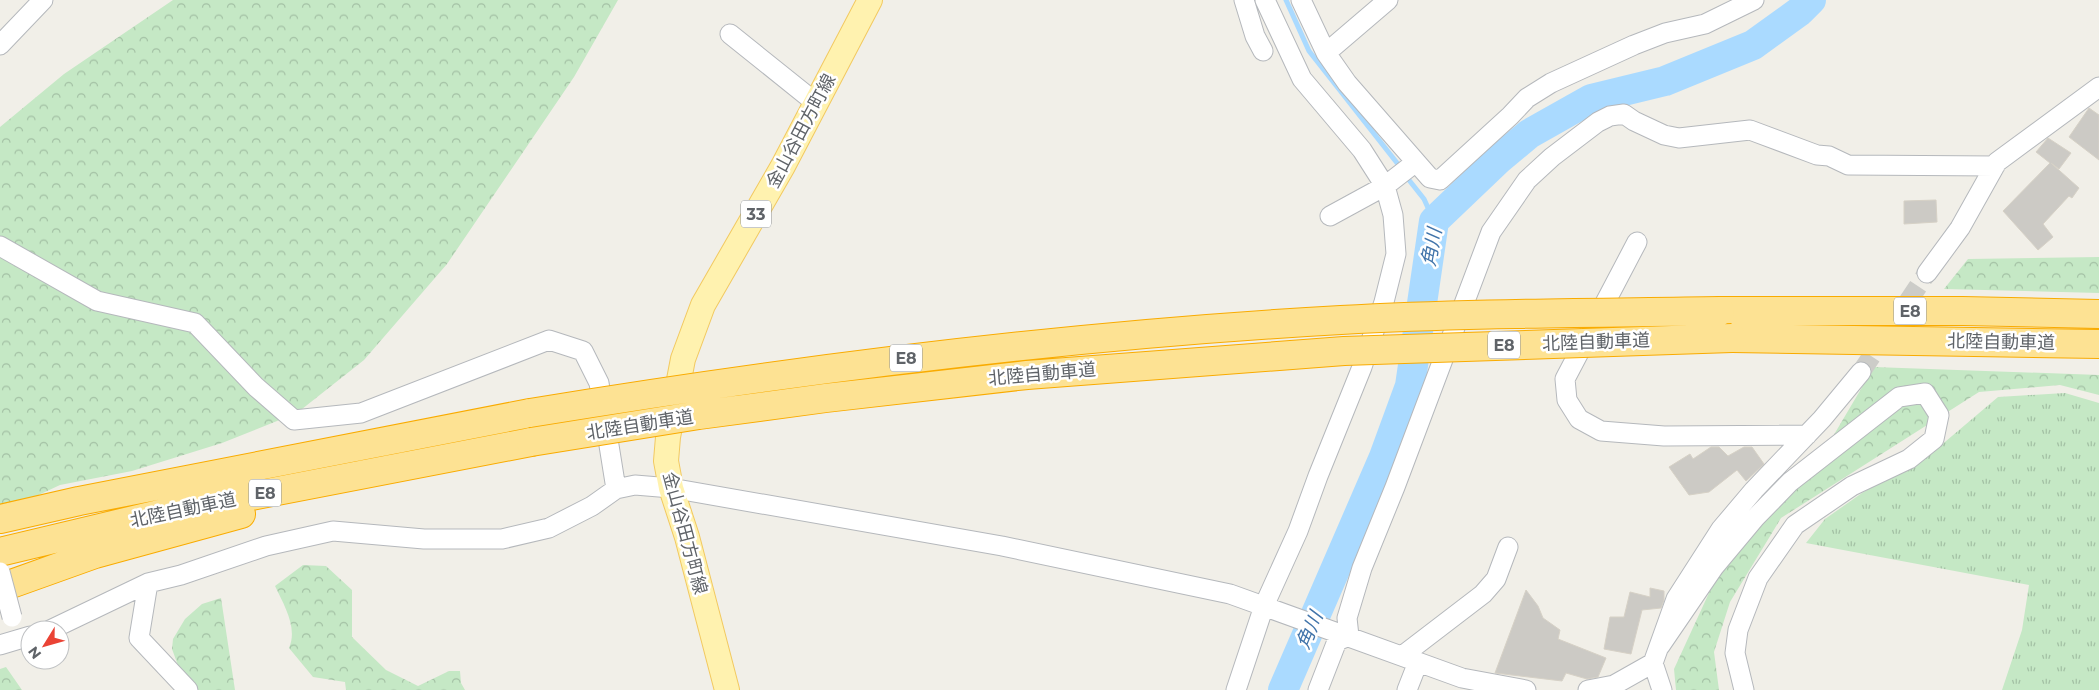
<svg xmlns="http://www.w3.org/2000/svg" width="2099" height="690" font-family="Montserrat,'Noto Sans JP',sans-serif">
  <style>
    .grass { fill: url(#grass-tufts) }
    .forest { fill: url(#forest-crowns) }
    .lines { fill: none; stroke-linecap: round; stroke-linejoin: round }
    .stream { stroke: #aadaff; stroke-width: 5 }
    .river { stroke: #aadaff; stroke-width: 30 }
    .building { fill: #cccac5; stroke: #d6d1c6 }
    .minor-tunnel { stroke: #ccccc8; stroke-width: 19; stroke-dasharray: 19 9; stroke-linecap: butt }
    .minor-casing { stroke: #b5b8bc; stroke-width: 21 }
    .major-casing { stroke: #f2c960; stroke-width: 26 }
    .highway-casing { stroke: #f9ab00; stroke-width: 30 }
    .minor { stroke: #fff; stroke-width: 19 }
    .major { stroke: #fff2af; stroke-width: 24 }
    .highway { stroke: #fde293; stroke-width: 28 }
    .minor-bridge-casing { stroke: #b5b8bc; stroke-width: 21; stroke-linecap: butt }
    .highway-bridge-casing { stroke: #f9ab00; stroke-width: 30; stroke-linecap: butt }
    .minor-bridge { stroke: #fff; stroke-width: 19 }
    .highway-bridge { stroke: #fde293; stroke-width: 28 }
    .labels { text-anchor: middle; stroke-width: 5; stroke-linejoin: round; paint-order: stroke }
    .shield { fill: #fff; stroke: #8f9295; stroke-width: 1 }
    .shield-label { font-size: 16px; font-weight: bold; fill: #5f6368 }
    .street-label { font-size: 18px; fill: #5f6368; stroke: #fff }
    .water-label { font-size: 19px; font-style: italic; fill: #4174aa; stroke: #fff }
  </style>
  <defs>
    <pattern id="grass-tufts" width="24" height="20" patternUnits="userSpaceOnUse" patternTransform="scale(1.25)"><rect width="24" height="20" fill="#c5e8c5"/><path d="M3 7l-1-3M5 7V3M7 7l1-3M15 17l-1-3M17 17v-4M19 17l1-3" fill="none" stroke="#a3c0a4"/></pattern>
    <pattern id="forest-crowns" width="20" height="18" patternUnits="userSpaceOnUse" patternTransform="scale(1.25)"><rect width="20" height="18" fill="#c5e8c5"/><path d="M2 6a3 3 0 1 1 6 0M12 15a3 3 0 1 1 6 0" fill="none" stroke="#a3c0a4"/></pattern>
  </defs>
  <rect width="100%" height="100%" fill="#f1efe8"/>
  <path class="grass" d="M2065,393L2099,403V690H2002L2022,630L2029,585L1806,543L1825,519L1862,493L1913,465L1939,447L1998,397Z"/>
  <path class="forest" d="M173,0H618L574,77L447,264L364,360L297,413L222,443L132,471L60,485L0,513V127L64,74Z
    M2099,257V293L1944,289L1968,259Z
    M1874,367L2099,375V395L2060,385L1979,392L1781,518L1730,602L1714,652L1719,690H1676L1674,669L1714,582L1832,438Z
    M303,565L326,566L352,590V637L386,670L418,686L449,671H460L461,683L465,690H346L345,682L313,677L289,648C298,628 284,605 275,586Z
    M221,598L235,690H187L172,649L173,639L185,619L202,604Z
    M6,667L22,690H0V669Z"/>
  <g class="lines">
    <path class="stream" d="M1286,0L1309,51L1401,168
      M1405,175L1424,199L1434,221"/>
    <path class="river" d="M1283,690L1384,457L1410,386L1434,221L1499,159L1529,134L1591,99L1665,81L1753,45L1800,11L1811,0"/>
  </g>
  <path class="building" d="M2089,108L2099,115V160L2069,137Z
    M2048,138L2071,153L2059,169L2051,163L2079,188L2072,198L2069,196L2043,224L2053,237L2038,250L2003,211L2050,163L2036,152Z
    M1936,200L1937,222L1904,224V201Z
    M1711,447H1719L1728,456L1744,447H1752L1764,464L1746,481L1737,470L1709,492L1689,495L1669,467L1690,454L1693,459Z
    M1650,588L1664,591V600L1661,608L1642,610L1631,654L1604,649L1610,617H1624L1630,592L1650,597Z
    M1526,590L1538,606L1543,618L1560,630L1558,639L1606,658L1598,677L1587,679L1566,673L1562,681L1495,673Z"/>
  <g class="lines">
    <path class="minor-tunnel" d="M1861,372L1927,273"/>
    <g class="minor-casing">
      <path id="minor" d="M1244,0L1255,36L1263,51
        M1265,0L1302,79L1362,150L1385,186L1416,162L1430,178L1440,180L1510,116L1527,98L1551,83L1634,45L1665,33L1705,24L1754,0
        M1301,0L1326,53L1347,83L1416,162
        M730,34L816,103
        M0,45L43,0
        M1326,53L1388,0
        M1637,242L1565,379L1567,400L1579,419L1601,431L1664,436L1807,435
        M0,246L97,301L195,323L256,387L294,420L361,413L549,340L583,351L599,383L616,489
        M1927,273L1960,228L1997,162L2099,87
        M148,583L139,638L188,690
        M50,630L148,583L181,575L266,546L333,531L424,539H502L549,528L592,506L616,489L635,485L671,488L1002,546L1230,594L1462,678L1526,690
        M0,645L30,636
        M1660,646L1714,567L1755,518L1790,482L1899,397L1925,393L1939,415L1934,439L1909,459L1852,486L1795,525L1758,578L1738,630L1735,653L1744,690
        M1402,656L1483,594L1496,579L1508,547
        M1653,663L1662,690
        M1236,690L1264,606L1298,531L1318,476L1362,367L1384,302L1396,254L1393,215L1385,186L1330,216
        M1318,690L1337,641L1349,636L1347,618L1362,568L1395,487L1491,232L1527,180L1552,157L1598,122L1610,116L1624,114L1634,121L1664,135L1679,138L1750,130L1817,155L1829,156L1848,165L1995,166
        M1407,690L1418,662
        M1588,690L1614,685L1653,663L1676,599L1721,529L1754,490L1822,419L1861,372"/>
    </g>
    <g class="major-casing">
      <path id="major" d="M727,690L687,537L671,488L666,461L668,437L683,359L703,305L783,166L870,0"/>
    </g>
    <g class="highway-casing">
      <path id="highway" d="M1720,311H1963L2099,314
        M1732,338L2099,344
        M0,519L79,501L530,413
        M0,552L163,513L531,442
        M0,588L95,554L241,514"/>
    </g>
    <use href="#minor" class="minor"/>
    <use href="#major" class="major"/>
    <use href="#highway" class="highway"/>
    <g class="minor-bridge-casing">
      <path id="minor-bridge" d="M0,572L12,617"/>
    </g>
    <g class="highway-bridge-casing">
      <path id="highway-bridge" d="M530,413C799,369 1069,335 1341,320C1468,313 1594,313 1720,311
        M531,442L699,415L826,398L1027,375L1344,351L1732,338"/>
    </g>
    <use href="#minor-bridge" class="minor-bridge"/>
    <use href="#highway-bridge" class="highway-bridge"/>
  </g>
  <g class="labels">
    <g class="shield">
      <rect x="741" y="200.5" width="30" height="27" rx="4"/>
      <rect x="1894" y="297.5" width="32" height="27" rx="4"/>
      <rect x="1488" y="331.5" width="32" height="27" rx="4"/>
      <rect x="890" y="344.5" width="32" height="27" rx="4"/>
      <rect x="249" y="479.5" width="32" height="27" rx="4"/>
    </g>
    <g class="shield-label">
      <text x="756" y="220">33</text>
      <text x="1910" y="317">E8</text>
      <text x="1504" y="351">E8</text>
      <text x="906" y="364">E8</text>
      <text x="265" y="499">E8</text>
    </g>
    <g class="street-label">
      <text transform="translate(801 131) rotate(-62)" y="6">金山谷田方町線</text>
      <text transform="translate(1596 342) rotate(-2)" y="6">北陸自動車道</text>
      <text transform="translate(2001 342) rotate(1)" y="6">北陸自動車道</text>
      <text transform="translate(1042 374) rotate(-5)" y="6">北陸自動車道</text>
      <text transform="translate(640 425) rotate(-9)" y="6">北陸自動車道</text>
      <text transform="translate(183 510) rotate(-12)" y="6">北陸自動車道</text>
      <text transform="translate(685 533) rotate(75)" y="6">金山谷田方町線</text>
    </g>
    <g class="water-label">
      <text transform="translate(1431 247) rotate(-80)" y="7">角川</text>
      <text transform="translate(1309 630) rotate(-67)" y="7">角川</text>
    </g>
  </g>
  <g transform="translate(45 645) rotate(233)"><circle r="24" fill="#ffffff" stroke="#bfc1c3"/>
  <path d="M0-4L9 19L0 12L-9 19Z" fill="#ea4335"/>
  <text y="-8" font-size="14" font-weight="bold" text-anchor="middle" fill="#5f6368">N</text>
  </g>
</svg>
